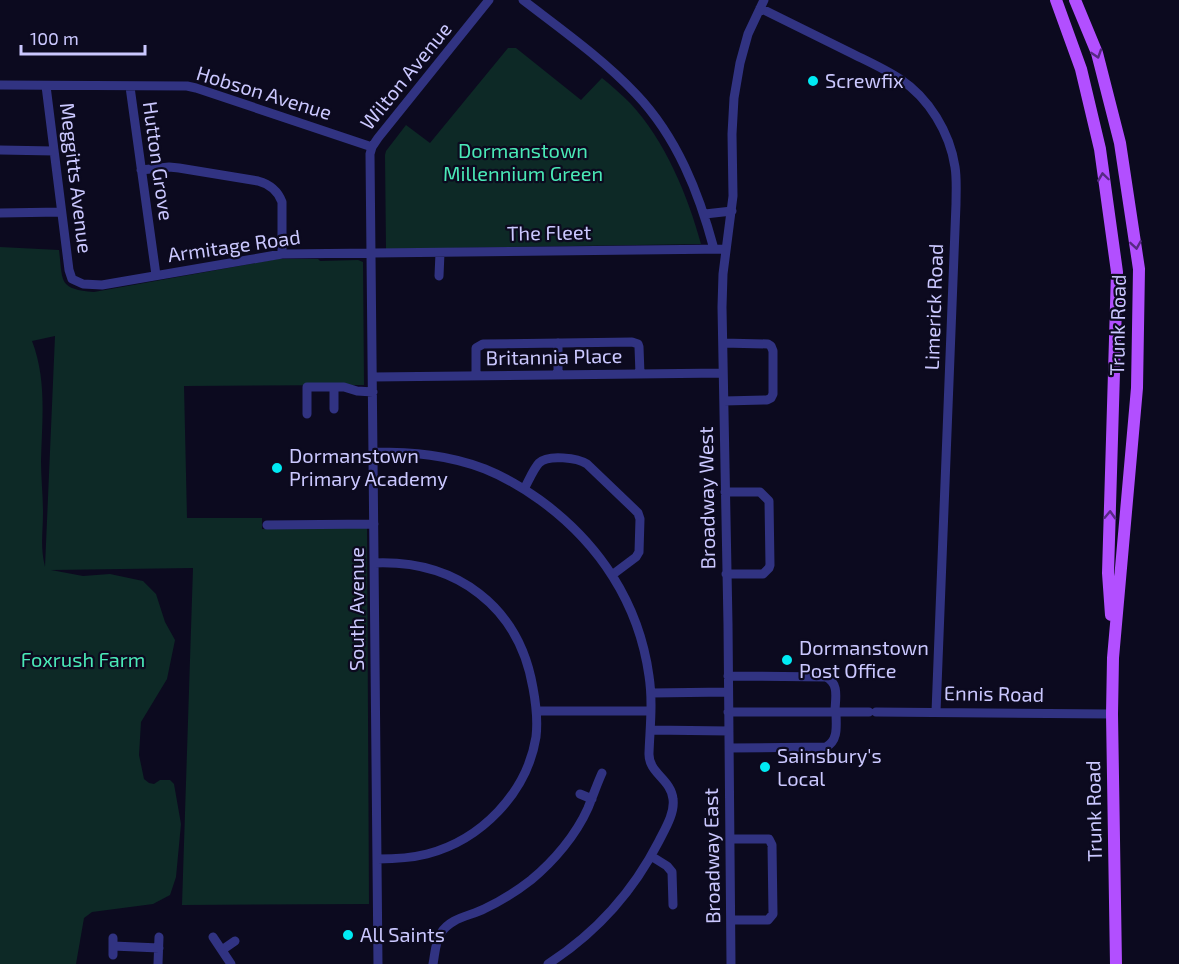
<svg xmlns="http://www.w3.org/2000/svg" width="1179" height="964" font-family="'Exo 2',sans-serif">
  <style>
    .green { fill: #0d2926; fill-rule: evenodd }
    .lines { fill: none; stroke-linecap: round; stroke-linejoin: round }
    .minor { stroke: #313382; stroke-width: 9 }
    .major { stroke: #b24fff; stroke-width: 12 }
    .oneway { stroke: #572984 }
    .poi-dot { fill: #00eaf3; stroke: #0c0a1f; stroke-width: 2 }
    .labels { text-anchor: middle; stroke-width: 4.5; stroke-linejoin: round; paint-order: stroke }
    .street-label { font-size: 20px; fill: #cbc8ff; stroke: #0c0a1f }
    .poi-label { font-size: 20px; fill: #cbc8ff; stroke: #0c0a1f; text-anchor: start }
    .park-label { font-size: 20px; fill: #4ae9b7; stroke: #0c0a1f }
  </style>
  <rect width="100%" height="100%" fill="#0c0a1f"/>
  <path class="green" d="M508,48H516L581,100L602,78C612,86 621,94 630,103C665,140 688,196 701,244L386,249L385,155L386,151L406,125L430,143Z
    M0,247L59,250C63,282 58,289 94,292L278,259H318L320,261L358,260L363,262L364,385L184,386L187,518H262V529L367,527L369,904L182,905L193,568L51,570L83,576L110,574L143,581L156,594L165,622L175,640L167,679L141,722L139,755L144,779L149,783L154,784L160,780H170L174,784L181,824L176,877L170,895L153,904L92,912L84,918L76,964H0ZM55,336L45,567C40,546 43,533 43,512C43,495 41,478 41,461C42,420 47,380 32,341Z"/>
  <g class="lines">
    <path class="minor" d="M523,0C562,30 603,59 636,94C677,137 699,193 714,249
      M760,8C790,23 821,38 851,53C867,61 885,69 900,79C929,98 950,133 955,167C957,179 956,192 956,204L936,712
      M0,85L187,86L196,88L372,147
      M46,86L69,270L72,279L83,284L102,285L282,254L726,249
      M130,87L156,275
      M0,150L54,151
      M141,170L169,167L179,168L258,181C269,184 278,191 282,202V254
      M0,213L61,212
      M705,214L732,211
      M439,276L440,253
      M558,343V375
      M723,343L768,344L771,346L773,351V394L771,398L767,400L724,401
      M476,376V348L483,344L632,342L638,344L639,347L640,374
      M373,377L723,373
      M334,409V387
      M307,414V387H344L357,391L373,392
      M374,452C412,452 449,455 485,469C505,477 523,488 540,500C599,543 639,603 649,676C653,702 650,727 649,753C648,773 671,779 673,799C675,813 665,829 659,841C633,892 596,933 548,964
      M524,489C528,482 534,468 539,463C548,454 578,458 587,464L634,509L638,513L640,519L639,552L636,557L612,575
      M725,492H760L769,501L770,565L769,568L763,574H726
      M267,525L374,524
      M375,563C456,560 519,606 533,688C536,704 538,720 536,737C527,793 481,840 427,854C411,858 394,859 378,859
      M728,676L826,677C840,684 835,699 835,712
      M651,693L728,692
      M537,711H651
      M728,712H869
      M876,712L1112,714
      M651,730L729,731
      M729,748L826,747C839,740 836,725 836,712
      M580,794L592,799
      M730,839H769L772,845L773,914L768,920H731
      M651,856L667,866L672,872L673,905
      M213,937L231,964
      M113,946L159,948
      M222,950L235,941
      M113,955V938
      M158,964L159,937
      M378,964L370,154L372,147L378,138L489,0
      M433,964C435,954 435,942 441,933C450,918 470,916 484,909C501,901 517,891 531,880C554,861 576,835 588,808C593,796 597,784 602,773
      M731,964L728,624L722,307L723,274L733,196L732,134L734,98L740,63L748,34L764,0"/>
    <path class="major" d="M1056,0L1081,69L1100,149L1117,272L1108,573L1111,615
      M1075,0L1097,53L1120,143L1139,269L1137,388L1113,658L1112,714L1116,964"/>
  </g>
  <defs><path id="oneway-chevron" d="M-2-3.5L2.5 0L-2 3.5" fill="none" stroke-width="1.6" stroke-linecap="round" stroke-linejoin="round" transform="scale(1.5)"/></defs>
  <g class="oneway">
    <use href="#oneway-chevron" transform="translate(1097 54) rotate(72)"/>
    <use href="#oneway-chevron" transform="translate(1103 177) rotate(-98)"/>
    <use href="#oneway-chevron" transform="translate(1136 245) rotate(81)"/>
    <use href="#oneway-chevron" transform="translate(1110 515) rotate(-88)"/>
  </g>
  <g class="poi-dot">
    <circle cx="813" cy="81" r="6"/>
    <circle cx="277" cy="468" r="6"/>
    <circle cx="787" cy="660" r="6"/>
    <circle cx="765" cy="767" r="6"/>
    <circle cx="348" cy="935" r="6"/>
  </g>
  <g class="labels">
    <g class="street-label">
      <text transform="translate(406 76) rotate(-51)" y="7">Wilton Avenue</text>
      <text transform="translate(264 93) rotate(17)" y="7">Hobson Avenue</text>
      <text transform="translate(158 161) rotate(82)" y="7">Hutton Grove</text>
      <text transform="translate(76 178) rotate(83)" y="7">Meggitts Avenue</text>
      <text transform="translate(549 233) rotate(-1)" y="7">The Fleet</text>
      <text transform="translate(234 246) rotate(-8)" y="7">Armitage Road</text>
      <text transform="translate(934 307) rotate(-88)" y="7">Limerick Road</text>
      <text transform="translate(1118 325) rotate(-89)" y="7">Trunk Road</text>
      <text transform="translate(554 357) rotate(-1)" y="7">Britannia Place</text>
      <text transform="translate(707 498) rotate(-91)" y="7">Broadway West</text>
      <text transform="translate(357 609) rotate(-90)" y="7">South Avenue</text>
      <text transform="translate(994 694) rotate(1)" y="7">Ennis Road</text>
      <text transform="translate(1094 811) rotate(-91)" y="7">Trunk Road</text>
      <text transform="translate(712 856) rotate(-91)" y="7">Broadway East</text>
    </g>
    <g class="poi-label">
      <text x="825" y="88">Screwfix</text>
      <text x="289" y="463">Dormanstown<tspan x="289" dy="23">Primary Academy</tspan></text>
      <text x="799" y="655">Dormanstown<tspan x="799" dy="23">Post Office</tspan></text>
      <text x="777" y="763">Sainsbury's<tspan x="777" dy="23">Local</tspan></text>
      <text x="360" y="942">All Saints</text>
    </g>
    <g class="park-label">
      <text x="523" y="158">Dormanstown<tspan x="523" dy="23">Millennium Green</tspan></text>
      <text x="83" y="667">Foxrush Farm</text>
    </g>
  </g>
  <path d="M21 45v9h124v-9" fill="none" stroke="#cbc8ff" stroke-width="3"/>
  <text x="30" y="45" font-size="18" fill="#cbc8ff" stroke="#0c0a1f" stroke-width="4.5" paint-order="stroke">100 m</text>
</svg>
